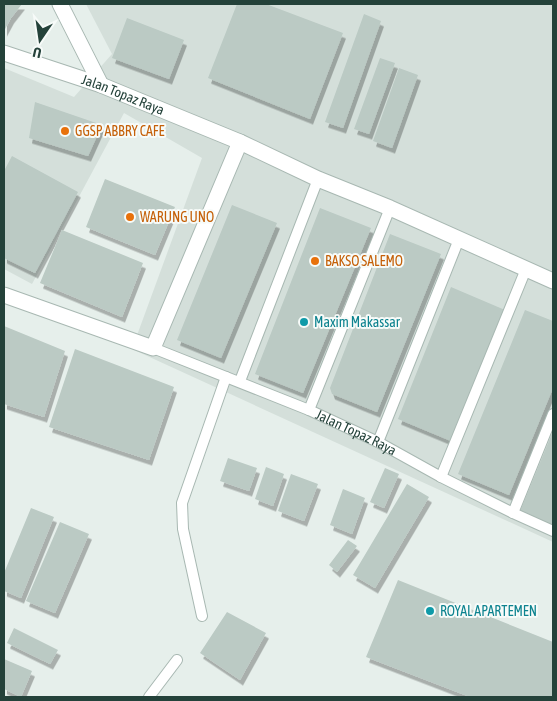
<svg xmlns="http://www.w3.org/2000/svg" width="557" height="701" font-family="'Asap Condensed',sans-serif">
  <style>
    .built { fill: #d4dfda }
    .building { fill: #bbcac4; filter: url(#shadow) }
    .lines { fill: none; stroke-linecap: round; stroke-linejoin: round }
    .lane-casing { stroke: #a8b8b2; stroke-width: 12 }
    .street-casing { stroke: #a8b8b2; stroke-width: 17 }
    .lane { stroke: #fff; stroke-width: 10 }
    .street { stroke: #fff; stroke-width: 15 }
    .food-dot { fill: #e8710a; stroke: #f7fbf9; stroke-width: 2 }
    .culture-dot { fill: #0f9aa8; stroke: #f7fbf9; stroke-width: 2 }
    .labels { text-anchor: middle; stroke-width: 4; stroke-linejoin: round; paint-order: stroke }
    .street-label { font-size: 14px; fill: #24423a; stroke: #f7fbf9 }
    .food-label { font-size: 14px; fill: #c56008; stroke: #f7fbf9; text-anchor: start }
    .culture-label { font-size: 14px; fill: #0d838f; stroke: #f7fbf9; text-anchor: start }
  </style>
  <defs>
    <filter id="shadow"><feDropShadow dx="3" dy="5.5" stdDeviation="0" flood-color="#0004"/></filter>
  </defs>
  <rect width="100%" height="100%" fill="#e6efeb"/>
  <path class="built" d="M86,4H553V542L132,349L202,158L124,113L32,284L4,269V68L74,97L112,54Z"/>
  <path class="building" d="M4,4H22L11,18L4,31Z
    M237,4H266L343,33L310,119L208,78Z
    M364,14L381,21L343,128L325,122Z
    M127,18L184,40L169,79L112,58Z
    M380,58L395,63L369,134L354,129Z
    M399,68L418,75L392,148L373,141Z
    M35,102L102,125L88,156L29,138Z
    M12,156L78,192L35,273L4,258V171Z
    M105,179L175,207L155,255L86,227Z
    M232,205L277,223L221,358L177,340Z
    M320,208L371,228L303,393L255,374Z
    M62,230L143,263L122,317L40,283Z
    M390,234L441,254L377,412L332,394L330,388Z
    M451,287L505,310L451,441L398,419Z
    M525,310L553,321V388L509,495L458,474Z
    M4,326L65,351L44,417L4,404Z
    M75,349L174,387L149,460L49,427Z
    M553,431V527L519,514Z
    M228,458L257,468L249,491L220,481Z
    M266,467L284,474L273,506L255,499Z
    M385,468L399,474L384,508L370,502Z
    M291,474L318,484L304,521L278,511Z
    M407,484L429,497L375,588L353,575Z
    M343,489L365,498L352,534L330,525Z
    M31,508L54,517L21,598L4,591V573Z
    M60,522L89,534L55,613L26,601Z
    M348,540L357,546L337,572L329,565Z
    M398,580L553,642V697H470L366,657Z
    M227,612L266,633L240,680L200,653Z
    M14,628L58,650L50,664L7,643Z
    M4,659L32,671L21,697L4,689Z"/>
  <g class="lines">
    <g class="lane-casing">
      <g id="lane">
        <path id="s1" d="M153,348L309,410L378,442L441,477L513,513L553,531"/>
        <path d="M240,381L318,179"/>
        <path d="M309,410L390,208"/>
        <path d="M378,442L459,239"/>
        <path d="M441,477L526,269"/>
        <path d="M513,513L553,414"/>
        <path d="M202,616L183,529L182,503L226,377"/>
        <path d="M149,697L177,660"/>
      </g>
    </g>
    <g class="street-casing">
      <g id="street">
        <path d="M60,4L101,85"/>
        <path id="s2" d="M4,53L101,85L240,142L318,179L390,208L553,281"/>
        <path d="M4,295L153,348L240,142"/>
      </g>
    </g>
    <use href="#lane" class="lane"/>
    <use href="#street" class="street"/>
  </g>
  <g class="food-dot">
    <circle cx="65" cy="131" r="5"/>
    <circle cx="130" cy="217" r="5"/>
    <circle cx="315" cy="261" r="5"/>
  </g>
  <g class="culture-dot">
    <circle cx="304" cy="322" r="5"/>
    <circle cx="430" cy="611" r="5"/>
  </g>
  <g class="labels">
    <g class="street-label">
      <text dy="5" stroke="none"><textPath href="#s2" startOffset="126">Jalan Topaz Raya</textPath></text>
      <text dy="5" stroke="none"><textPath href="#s1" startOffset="220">Jalan Topaz Raya</textPath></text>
    </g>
    <g class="food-label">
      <text x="75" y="136">GGSP ABBRY CAFE</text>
      <text x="140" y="222">WARUNG UNO</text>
      <text x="325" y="266">BAKSO SALEMO</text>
    </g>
    <g class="culture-label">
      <text x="314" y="327">Maxim Makassar</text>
      <text x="440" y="616">ROYAL APARTEMEN</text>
    </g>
  </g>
  <rect width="557" height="701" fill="none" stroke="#24423a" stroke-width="10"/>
  <g transform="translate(40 40) rotate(193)" stroke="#f7fbf9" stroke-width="4" paint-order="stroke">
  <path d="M0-4L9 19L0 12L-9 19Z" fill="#24423a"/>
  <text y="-8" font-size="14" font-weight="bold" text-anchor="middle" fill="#24423a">U</text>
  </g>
</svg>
